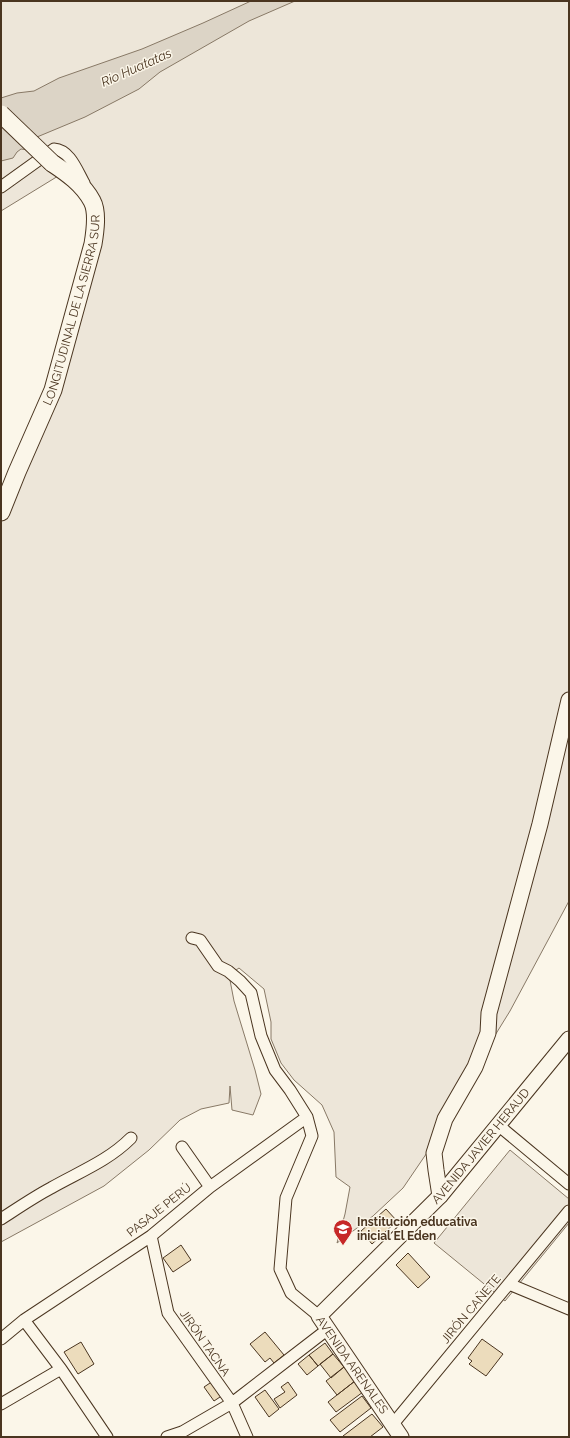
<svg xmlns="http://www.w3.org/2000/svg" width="570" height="1438" font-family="Raleway,sans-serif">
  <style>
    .green { fill: #ede6d9; stroke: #887966 }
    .water { fill: #dcd4c6; stroke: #887966 }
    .building { fill: #ecdcbc; stroke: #4a3520 }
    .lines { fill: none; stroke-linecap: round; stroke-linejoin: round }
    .minor-casing { stroke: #4a3520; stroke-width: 13 }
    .secondary-casing { stroke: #4a3520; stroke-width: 17 }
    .primary-casing { stroke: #4a3520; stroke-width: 19 }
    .minor { stroke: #fbf6e9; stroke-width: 11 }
    .secondary { stroke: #fbf6e9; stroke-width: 15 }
    .primary { stroke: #fbf6e9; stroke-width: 17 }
    .primary-bridge-casing { stroke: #4a3520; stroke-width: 19; stroke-linecap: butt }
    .primary-bridge { stroke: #fbf6e9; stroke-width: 17 }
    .labels { text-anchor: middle; stroke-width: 3; stroke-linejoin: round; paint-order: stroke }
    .street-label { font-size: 12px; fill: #4a3520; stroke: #fbf6e9 }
    .poi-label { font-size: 12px; font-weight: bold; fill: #4a3520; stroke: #fbf6e9; text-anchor: start }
    .water-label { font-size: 13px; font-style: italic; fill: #4a3520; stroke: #fbf6e9 }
  </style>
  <rect width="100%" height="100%" fill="#fbf6e9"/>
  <path class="green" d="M1,1H569V901L510,1011L473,1071L435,1141L403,1188L373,1216L337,1243L345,1214L350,1187L336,1177L334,1132L322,1105L294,1080L281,1063L271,1039V1022L264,989L239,968L229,975L234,1001L255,1070L261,1094L253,1115L232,1110L230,1086L229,1103L201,1109L180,1120L149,1150L104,1186L1,1242V512L34,438L90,257L91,212L63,173L1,211Z
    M510,1150L569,1199V1223L505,1301L434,1243Z"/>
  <path class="water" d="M251,1H295L249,21L160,72L139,89L85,117L37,137L29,150L21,149L17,152L13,158L1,161V98L17,93L34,91L59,78L142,49L203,23Z"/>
  <path class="building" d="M386,1209L397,1221L372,1244L361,1231Z
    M181,1245L191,1260L173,1272L163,1258Z
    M408,1253L430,1277L418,1288L396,1265Z
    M265,1332L284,1355L274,1363L270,1358L265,1362L250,1344Z
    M482,1339L503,1354L486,1376L469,1364L472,1361L468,1358Z
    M81,1342L94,1364L78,1374L64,1352Z
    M325,1343L333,1354L318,1366L309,1355Z
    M333,1354L344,1367L331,1378L320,1364Z
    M309,1355L318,1366L307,1375L298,1364Z
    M344,1367L355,1381L337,1395L326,1381Z
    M213,1381L223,1395L214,1401L204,1387Z
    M355,1381L363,1392L336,1412L328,1402Z
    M288,1382L297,1395L280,1408L274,1399L285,1392L281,1387Z
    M265,1390L279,1409L269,1417L255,1397Z
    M362,1396L371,1408L340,1432L330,1420Z
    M372,1414L383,1427L370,1437H344L343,1436Z"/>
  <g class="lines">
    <g class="minor-casing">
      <path id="minor" d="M1,187L54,149C70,150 77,171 84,183
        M192,938L200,940L218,966L228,971L240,981L251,993L261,1036L275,1070L290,1090L307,1117L312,1136L286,1198L280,1269L291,1293L319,1316
        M498,1125L569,1184
        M182,1147L210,1187
        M1,1219C18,1208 34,1197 51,1188C79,1172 108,1161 131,1138
        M151,1236L168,1313L232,1403L247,1437
        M509,1284L569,1309
        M1,1339L24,1320
        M1,1404L61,1369
        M393,1424L569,1211
        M107,1437L61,1369L24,1320L151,1236L210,1187L307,1117
        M167,1437L182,1432L232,1403L328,1329"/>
    </g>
    <g class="secondary-casing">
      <g id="secondary">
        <path d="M440,1196L436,1170L434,1153L445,1119L475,1067L488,1033L489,1013L540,824L569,700"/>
        <path id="s1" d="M401,1437L319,1316L440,1196L569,1039"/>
      </g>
    </g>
    <g class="primary-casing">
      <g id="primary">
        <path id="s2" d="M1,512L17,472L53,390L93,244C95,232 98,212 92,201C83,184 67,173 52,163"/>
      </g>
    </g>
    <use href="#minor" class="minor"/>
    <use href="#secondary" class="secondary"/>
    <use href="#primary" class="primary"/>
    <g class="primary-bridge-casing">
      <path id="primary-bridge" d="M1,114L52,163"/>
    </g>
    <use href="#primary-bridge" class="primary-bridge"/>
  </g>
  <defs>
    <g id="school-pin" transform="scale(1)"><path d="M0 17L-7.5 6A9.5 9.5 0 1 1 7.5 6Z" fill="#c62828" stroke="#fbf6e9"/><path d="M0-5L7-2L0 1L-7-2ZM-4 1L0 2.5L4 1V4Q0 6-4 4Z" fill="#fff"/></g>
  </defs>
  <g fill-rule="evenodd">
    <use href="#school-pin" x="343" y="1229"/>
  </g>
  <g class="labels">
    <g class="street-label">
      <text dy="4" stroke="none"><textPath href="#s2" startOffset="215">LONGITUDINAL DE LA SIERRA SUR</textPath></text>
      <text dy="4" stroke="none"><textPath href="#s1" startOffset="381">AVENIDA JAVIER HERAUD</textPath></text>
      <text transform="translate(159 1210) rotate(-38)" y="4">PASAJE PERÚ</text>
      <text transform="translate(471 1309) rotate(-50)" y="4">JIRÓN CAÑETE</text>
      <text transform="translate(205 1343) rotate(55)" y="4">JIRÓN TACNA</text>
      <text transform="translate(352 1365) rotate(55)" y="4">AVENIDA ARENALES</text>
    </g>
    <g class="poi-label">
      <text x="357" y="1226">Institución educativa<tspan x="357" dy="14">inicial El Eden</tspan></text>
    </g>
    <g class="water-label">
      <text transform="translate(136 67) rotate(-24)" y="5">Rio Huatatas</text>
    </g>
  </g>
  <rect width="570" height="1438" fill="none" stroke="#4a3520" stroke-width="4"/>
</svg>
